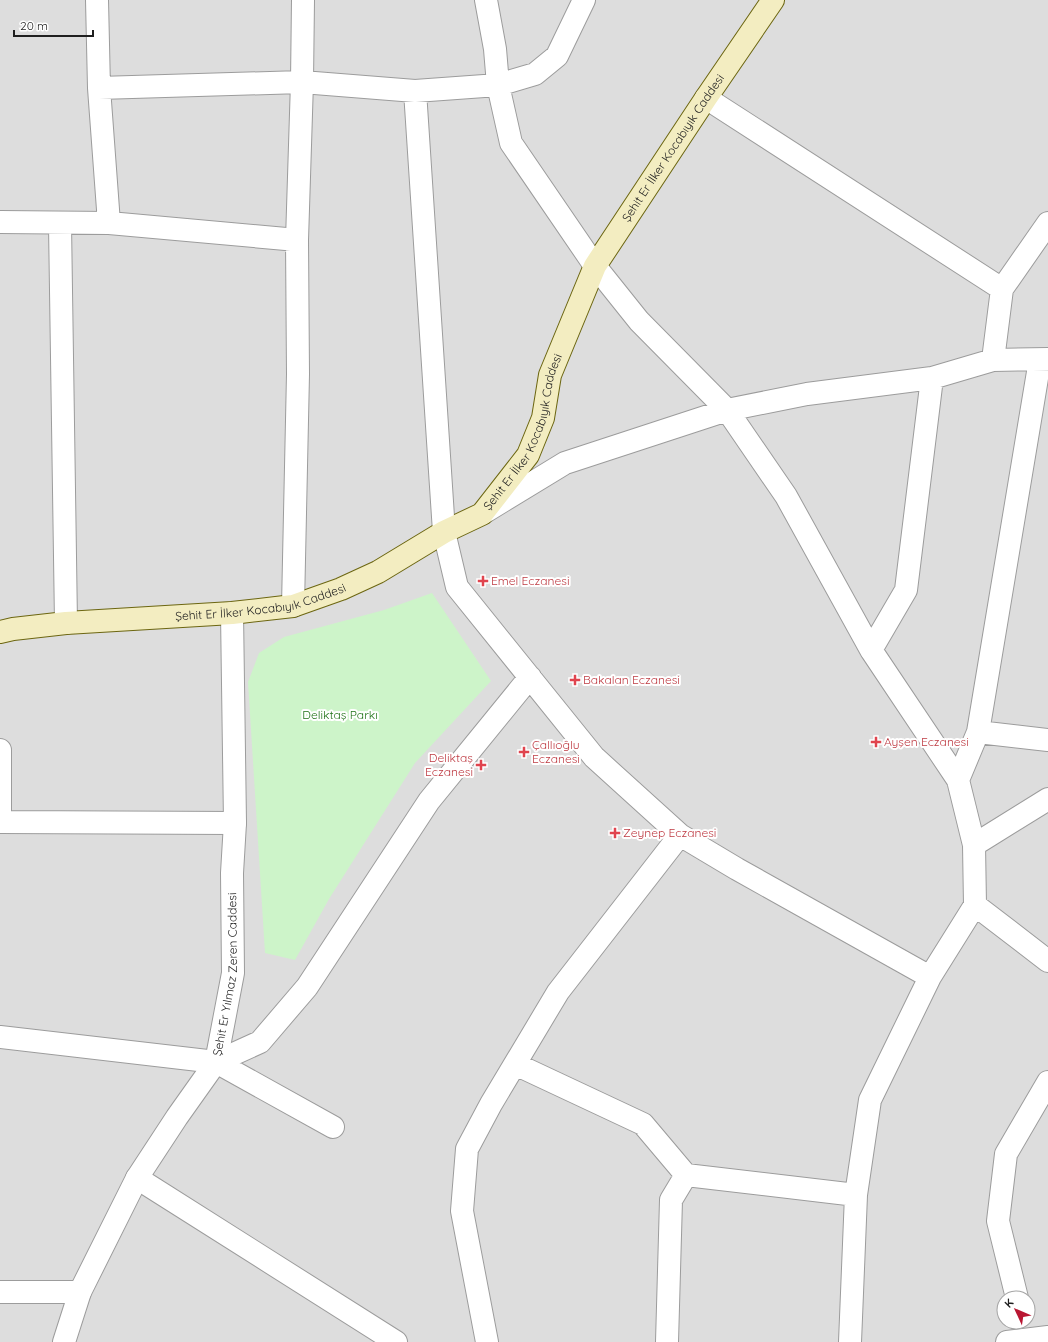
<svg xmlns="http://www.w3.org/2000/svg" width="1048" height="1342" font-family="Quicksand,sans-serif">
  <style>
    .residential { fill: #ddd; fill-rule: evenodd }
    .park { fill: #cdf4c9 }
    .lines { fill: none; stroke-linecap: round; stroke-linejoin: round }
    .minor-casing { stroke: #9c9c9c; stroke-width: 24 }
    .tertiary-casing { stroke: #9c9c9c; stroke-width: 24 }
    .secondary-casing { stroke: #6c6611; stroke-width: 24 }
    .minor { stroke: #fff; stroke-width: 22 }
    .tertiary { stroke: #fff; stroke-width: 22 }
    .secondary { stroke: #f3edc1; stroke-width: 22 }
    .health-dot { fill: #e0444e; stroke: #fff; stroke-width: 1.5 }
    .labels { text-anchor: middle; stroke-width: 4; stroke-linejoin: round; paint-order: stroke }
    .street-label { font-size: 12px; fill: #1f1f1f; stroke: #fff }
    .health-label { font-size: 12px; fill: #be3a42; stroke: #fff; text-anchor: start }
    .park-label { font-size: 12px; fill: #207318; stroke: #fff }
  </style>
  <rect width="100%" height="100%" fill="#efebe7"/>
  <path class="residential" d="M0,0H1048V1342H0ZM1004,1298H1028V1322H1004Z"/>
  <path class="park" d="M432,593L491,681L415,763L329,899L295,960L265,953L248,682L259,653L284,637L384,610Z"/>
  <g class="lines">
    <g class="minor-casing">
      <path id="minor" d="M97,0L99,88L109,223
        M486,0L495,49L498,85L511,143L595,266L639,321L727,410L786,496L871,650L958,780L974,845L975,905L930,977L870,1100L856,1195L850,1342
        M99,88L302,82L415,91L498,85L535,74L557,56L584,0
        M415,91L444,532L457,587L594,757L680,835L737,869L930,977
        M706,98L1002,289L993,360
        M0,222L109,223L297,240
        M60,224L66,623
        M1002,289L1048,223
        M483,513L565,463L727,410L807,394L932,378L993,360L1048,359
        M293,606L298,374L297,240L302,82L303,0
        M871,650L906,590L932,378
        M978,732L1040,360
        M0,750V817
        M958,780L978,732L1048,740
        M0,822L235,823
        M974,845L1048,799
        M975,905L1048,961
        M0,1037L216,1062L260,1042L307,987L429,801L530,677
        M216,1062L333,1127
        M515,1064L643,1124L686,1175
        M137,1178L396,1342
        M0,1292H80
        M1017,1298L998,1221L1006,1154L1048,1082
        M487,1342L462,1211L467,1149L491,1104L558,992L680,835
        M667,1342L671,1200L686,1175L856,1195
        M1007,1342L1048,1337"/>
    </g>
    <g class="tertiary-casing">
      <g id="tertiary">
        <path id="s1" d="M64,1342L80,1292L137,1178L177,1117L216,1062L233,973L232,873L235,823L232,613"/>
      </g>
    </g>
    <g class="secondary-casing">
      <g id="secondary">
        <path id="s2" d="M0,632L13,629L66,623L232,613L293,606L341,589L378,572L444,532L482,514L528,455L543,418L550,375L595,266L706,98L773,0"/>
      </g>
    </g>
    <use href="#minor" class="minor"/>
    <use href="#tertiary" class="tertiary"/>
    <use href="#secondary" class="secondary"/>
  </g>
  <g class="health-dot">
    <path d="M481 575h4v4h4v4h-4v4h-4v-4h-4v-4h4z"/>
    <path d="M573 674h4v4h4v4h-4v4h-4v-4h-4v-4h4z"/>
    <path d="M874 736h4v4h4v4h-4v4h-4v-4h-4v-4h4z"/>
    <path d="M522 746h4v4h4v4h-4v4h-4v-4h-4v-4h4z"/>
    <path d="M479 759h4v4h4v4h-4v4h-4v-4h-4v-4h4z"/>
    <path d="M613 827h4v4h4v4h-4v4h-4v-4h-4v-4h4z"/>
  </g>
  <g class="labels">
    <g class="street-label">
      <text dy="4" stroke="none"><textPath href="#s2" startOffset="923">Şehit Er İlker Kocabıyık Caddesi</textPath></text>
      <text dy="4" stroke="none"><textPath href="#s2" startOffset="599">Şehit Er İlker Kocabıyık Caddesi</textPath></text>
      <text dy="4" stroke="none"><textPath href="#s2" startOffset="263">Şehit Er İlker Kocabıyık Caddesi</textPath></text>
      <text dy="4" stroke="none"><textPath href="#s1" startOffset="409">Şehit Er Yılmaz Zeren Caddesi</textPath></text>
    </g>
    <g class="health-label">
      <text x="491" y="585">Emel Eczanesi</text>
      <text x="583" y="684">Bakalan Eczanesi</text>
      <text x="884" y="746">Ayşen Eczanesi</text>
      <text x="532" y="749">Çallıoğlu<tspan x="532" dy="14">Eczanesi</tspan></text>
      <text x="473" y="762" text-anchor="end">Deliktaş<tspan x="473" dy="14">Eczanesi</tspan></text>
      <text x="623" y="837">Zeynep Eczanesi</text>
    </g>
    <g class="park-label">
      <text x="340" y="719">Deliktaş Parkı</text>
    </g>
  </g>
  <g transform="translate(1016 1310) rotate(314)"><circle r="19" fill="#ffffff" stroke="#a5a5a5"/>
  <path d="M0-3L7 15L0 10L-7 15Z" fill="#b91632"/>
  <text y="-6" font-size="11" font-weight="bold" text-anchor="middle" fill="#1f1f1f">K</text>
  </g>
  <path d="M14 30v6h79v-6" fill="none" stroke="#1f1f1f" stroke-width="2"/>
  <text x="20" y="30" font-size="12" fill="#1f1f1f" stroke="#ffffff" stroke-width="3" paint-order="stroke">20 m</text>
</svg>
